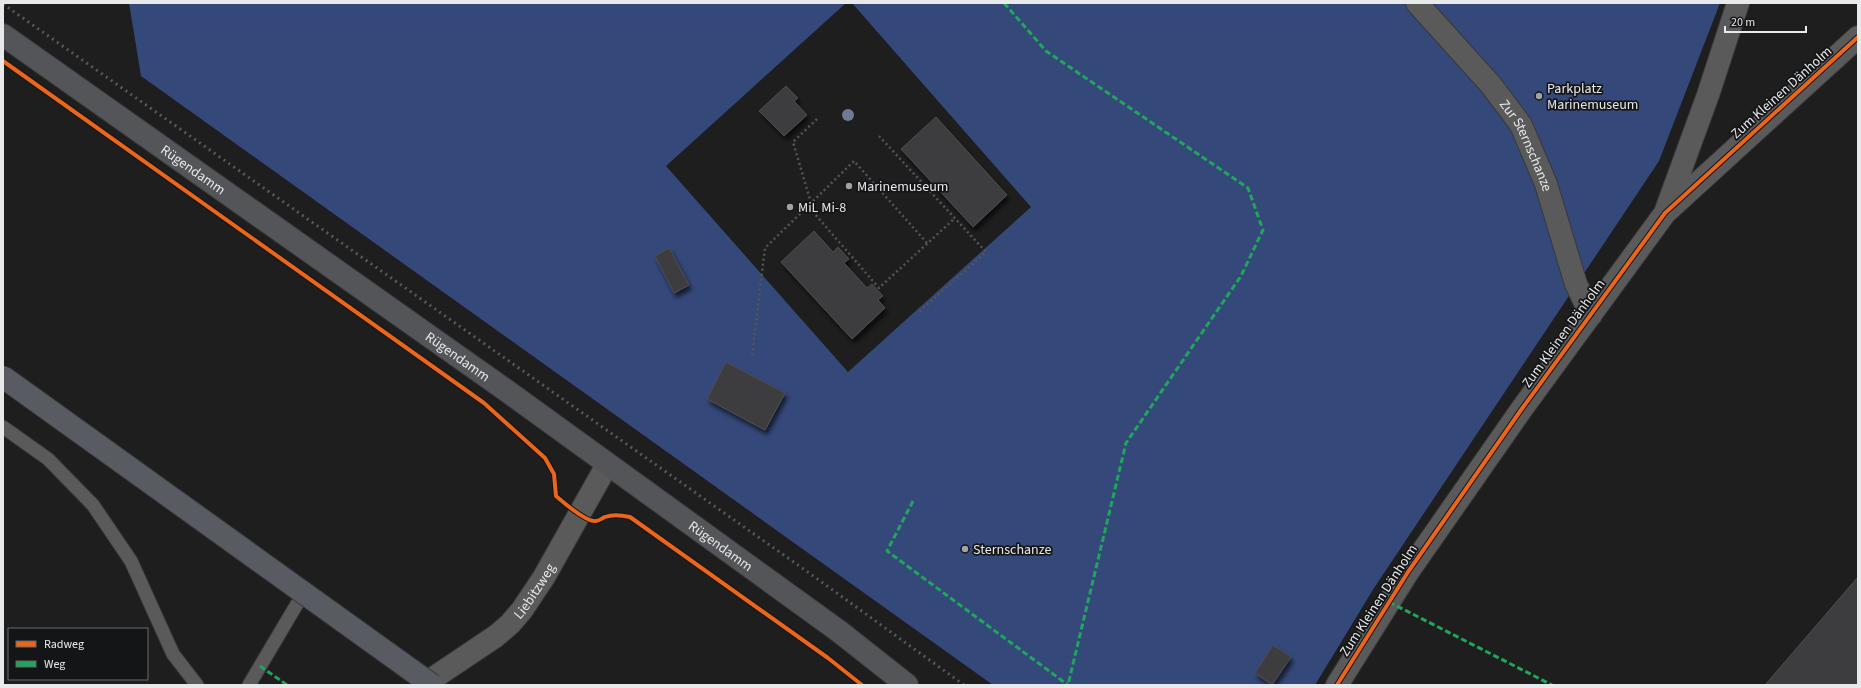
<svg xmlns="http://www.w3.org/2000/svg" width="1861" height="688" font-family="'Source Sans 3',sans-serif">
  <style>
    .forest { fill: #344879 }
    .building { fill: #3e3e3f; stroke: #4d4e4f; filter: url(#shadow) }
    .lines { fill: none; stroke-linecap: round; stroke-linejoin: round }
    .service-casing { stroke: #39393a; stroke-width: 15 }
    .minor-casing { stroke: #39393a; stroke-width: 24 }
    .secondary-casing { stroke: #39393a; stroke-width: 24 }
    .path { stroke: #555556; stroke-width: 2.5; stroke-dasharray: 2 3; stroke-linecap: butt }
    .service { stroke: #5a5a5b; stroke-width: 13 }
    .minor { stroke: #5a5a5b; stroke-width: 22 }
    .secondary { stroke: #545558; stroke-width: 22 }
    .rail { stroke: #585859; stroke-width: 3; stroke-dasharray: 2 4; stroke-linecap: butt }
    .trunk-bridge-casing { stroke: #39393a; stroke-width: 24; stroke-linecap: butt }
    .trunk-bridge { stroke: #585c62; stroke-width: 22 }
    .quiet { stroke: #20a55d; stroke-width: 3; stroke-dasharray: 6 3; stroke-linecap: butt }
    .cycleway-casing { stroke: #141517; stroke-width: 6 }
    .cycleway { stroke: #eb651d; stroke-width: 4 }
    .tree { fill: #6e7b97 }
    .poi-dot { fill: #a1a2a3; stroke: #141517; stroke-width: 1.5 }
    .labels { text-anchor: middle; stroke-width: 3.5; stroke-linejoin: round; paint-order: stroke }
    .poi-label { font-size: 14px; fill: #e8e9ea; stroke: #141517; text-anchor: start }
    .street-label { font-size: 14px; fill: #e8e9ea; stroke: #141517 }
  </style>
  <defs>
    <filter id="shadow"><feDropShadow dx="2.5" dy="4.5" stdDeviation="2" flood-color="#0009"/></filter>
  </defs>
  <rect width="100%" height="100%" fill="#1e1e1f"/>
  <path class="forest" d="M129,3H846L666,166L848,372L1031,207L852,3H1720L1659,161L1374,588L1315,685H993L141,76Z"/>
  <path class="building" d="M786,86L798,98L794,101L807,115L784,136L759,111Z
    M936,117L1007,195L973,227L901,149Z
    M814,231L833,252L838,247L849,259L844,263L867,288L872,284L883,296L878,300L885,308L852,339L781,262Z
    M669,248L689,285L674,293L655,256Z
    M726,362L785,393L765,430L707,399Z
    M1858,577V685H1765Z
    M1273,645L1291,657L1272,685L1255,673Z"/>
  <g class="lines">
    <g class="service-casing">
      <path id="service" d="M3,427L48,459L93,505L131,561L173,654L197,685
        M249,685L297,604"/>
    </g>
    <g class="minor-casing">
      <g id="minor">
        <path id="s1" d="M1417,3L1491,85L1521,125L1546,184L1576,284L1591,315"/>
        <path d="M1666,210L1708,95L1738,3"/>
        <path id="s2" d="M426,685L432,679L496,636L510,624L522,610L544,577L607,465"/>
        <path d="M1337,685L1408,572L1521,410L1665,213L1858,37"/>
      </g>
    </g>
    <g class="secondary-casing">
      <g id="secondary">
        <path id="s3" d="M3,35L507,391L840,632L907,685"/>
      </g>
    </g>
    <path class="path" d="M817,119L793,142L814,213L879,288L955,218
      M879,136L986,252L919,312
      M752,355L765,248L854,161L927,243"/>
    <use href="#service" class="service"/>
    <use href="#minor" class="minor"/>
    <use href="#secondary" class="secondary"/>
    <path class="rail" d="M3,4L805,570L964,685"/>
    <g class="trunk-bridge-casing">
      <path id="trunk-bridge" d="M3,377L432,685"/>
    </g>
    <use href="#trunk-bridge" class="trunk-bridge"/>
    <path class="quiet" d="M1004,3L1046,51L1248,188L1263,230L1241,276L1126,443L1068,685
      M913,501L887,551L1068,685
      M1389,602L1552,685
      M260,666L287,685"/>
    <g class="cycleway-casing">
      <path id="cycleway" d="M3,61L484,403L545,458L554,474L556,496C563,502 587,523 596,521C599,521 602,518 605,517C613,514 621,515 630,517L828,658L862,685
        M1337,685L1408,572L1521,410L1665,213L1858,37"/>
    </g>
    <use href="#cycleway" class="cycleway"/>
  </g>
  <circle class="tree" cx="848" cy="115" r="6"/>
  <g class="poi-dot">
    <circle cx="1539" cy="96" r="4"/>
    <circle cx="849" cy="186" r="4"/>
    <circle cx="790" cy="207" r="4"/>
    <circle cx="965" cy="549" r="4"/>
  </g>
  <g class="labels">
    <g class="poi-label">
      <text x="1547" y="93">Parkplatz<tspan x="1547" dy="16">Marinemuseum</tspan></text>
      <text x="857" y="191">Marinemuseum</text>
      <text x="798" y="212">MiL Mi-8</text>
      <text x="973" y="554">Sternschanze</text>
    </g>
    <g class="street-label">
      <text transform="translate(1781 92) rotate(-42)" y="5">Zum Kleinen Dänholm</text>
      <text dy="5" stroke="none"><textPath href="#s1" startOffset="181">Zur Sternschanze</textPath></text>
      <text dy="5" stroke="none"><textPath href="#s3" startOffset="233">Rügendamm</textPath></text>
      <text transform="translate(1563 333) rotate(-54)" y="5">Zum Kleinen Dänholm</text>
      <text dy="5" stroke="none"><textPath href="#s3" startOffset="557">Rügendamm</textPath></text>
      <text dy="5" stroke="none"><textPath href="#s3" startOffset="881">Rügendamm</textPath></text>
      <text dy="5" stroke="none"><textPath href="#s2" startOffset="145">Liebitzweg</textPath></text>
      <text transform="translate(1378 600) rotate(-57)" y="5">Zum Kleinen Dänholm</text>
    </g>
  </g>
  <rect width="1861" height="688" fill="none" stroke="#e8e9ea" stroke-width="8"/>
  <rect x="8" y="628" width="140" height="52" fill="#141517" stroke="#696a6b"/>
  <rect x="16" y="641" width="20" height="6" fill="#eb651d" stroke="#696a6b"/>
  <text x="44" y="648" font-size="12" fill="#e8e9ea">Radweg</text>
  <rect x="16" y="661" width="20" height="6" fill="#20a55d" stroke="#696a6b"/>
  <text x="44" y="668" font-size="12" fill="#e8e9ea">Weg</text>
  <path d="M1725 26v6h81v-6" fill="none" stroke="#e8e9ea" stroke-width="2"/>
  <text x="1731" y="26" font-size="12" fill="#e8e9ea" stroke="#141517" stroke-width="3" paint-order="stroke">20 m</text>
</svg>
